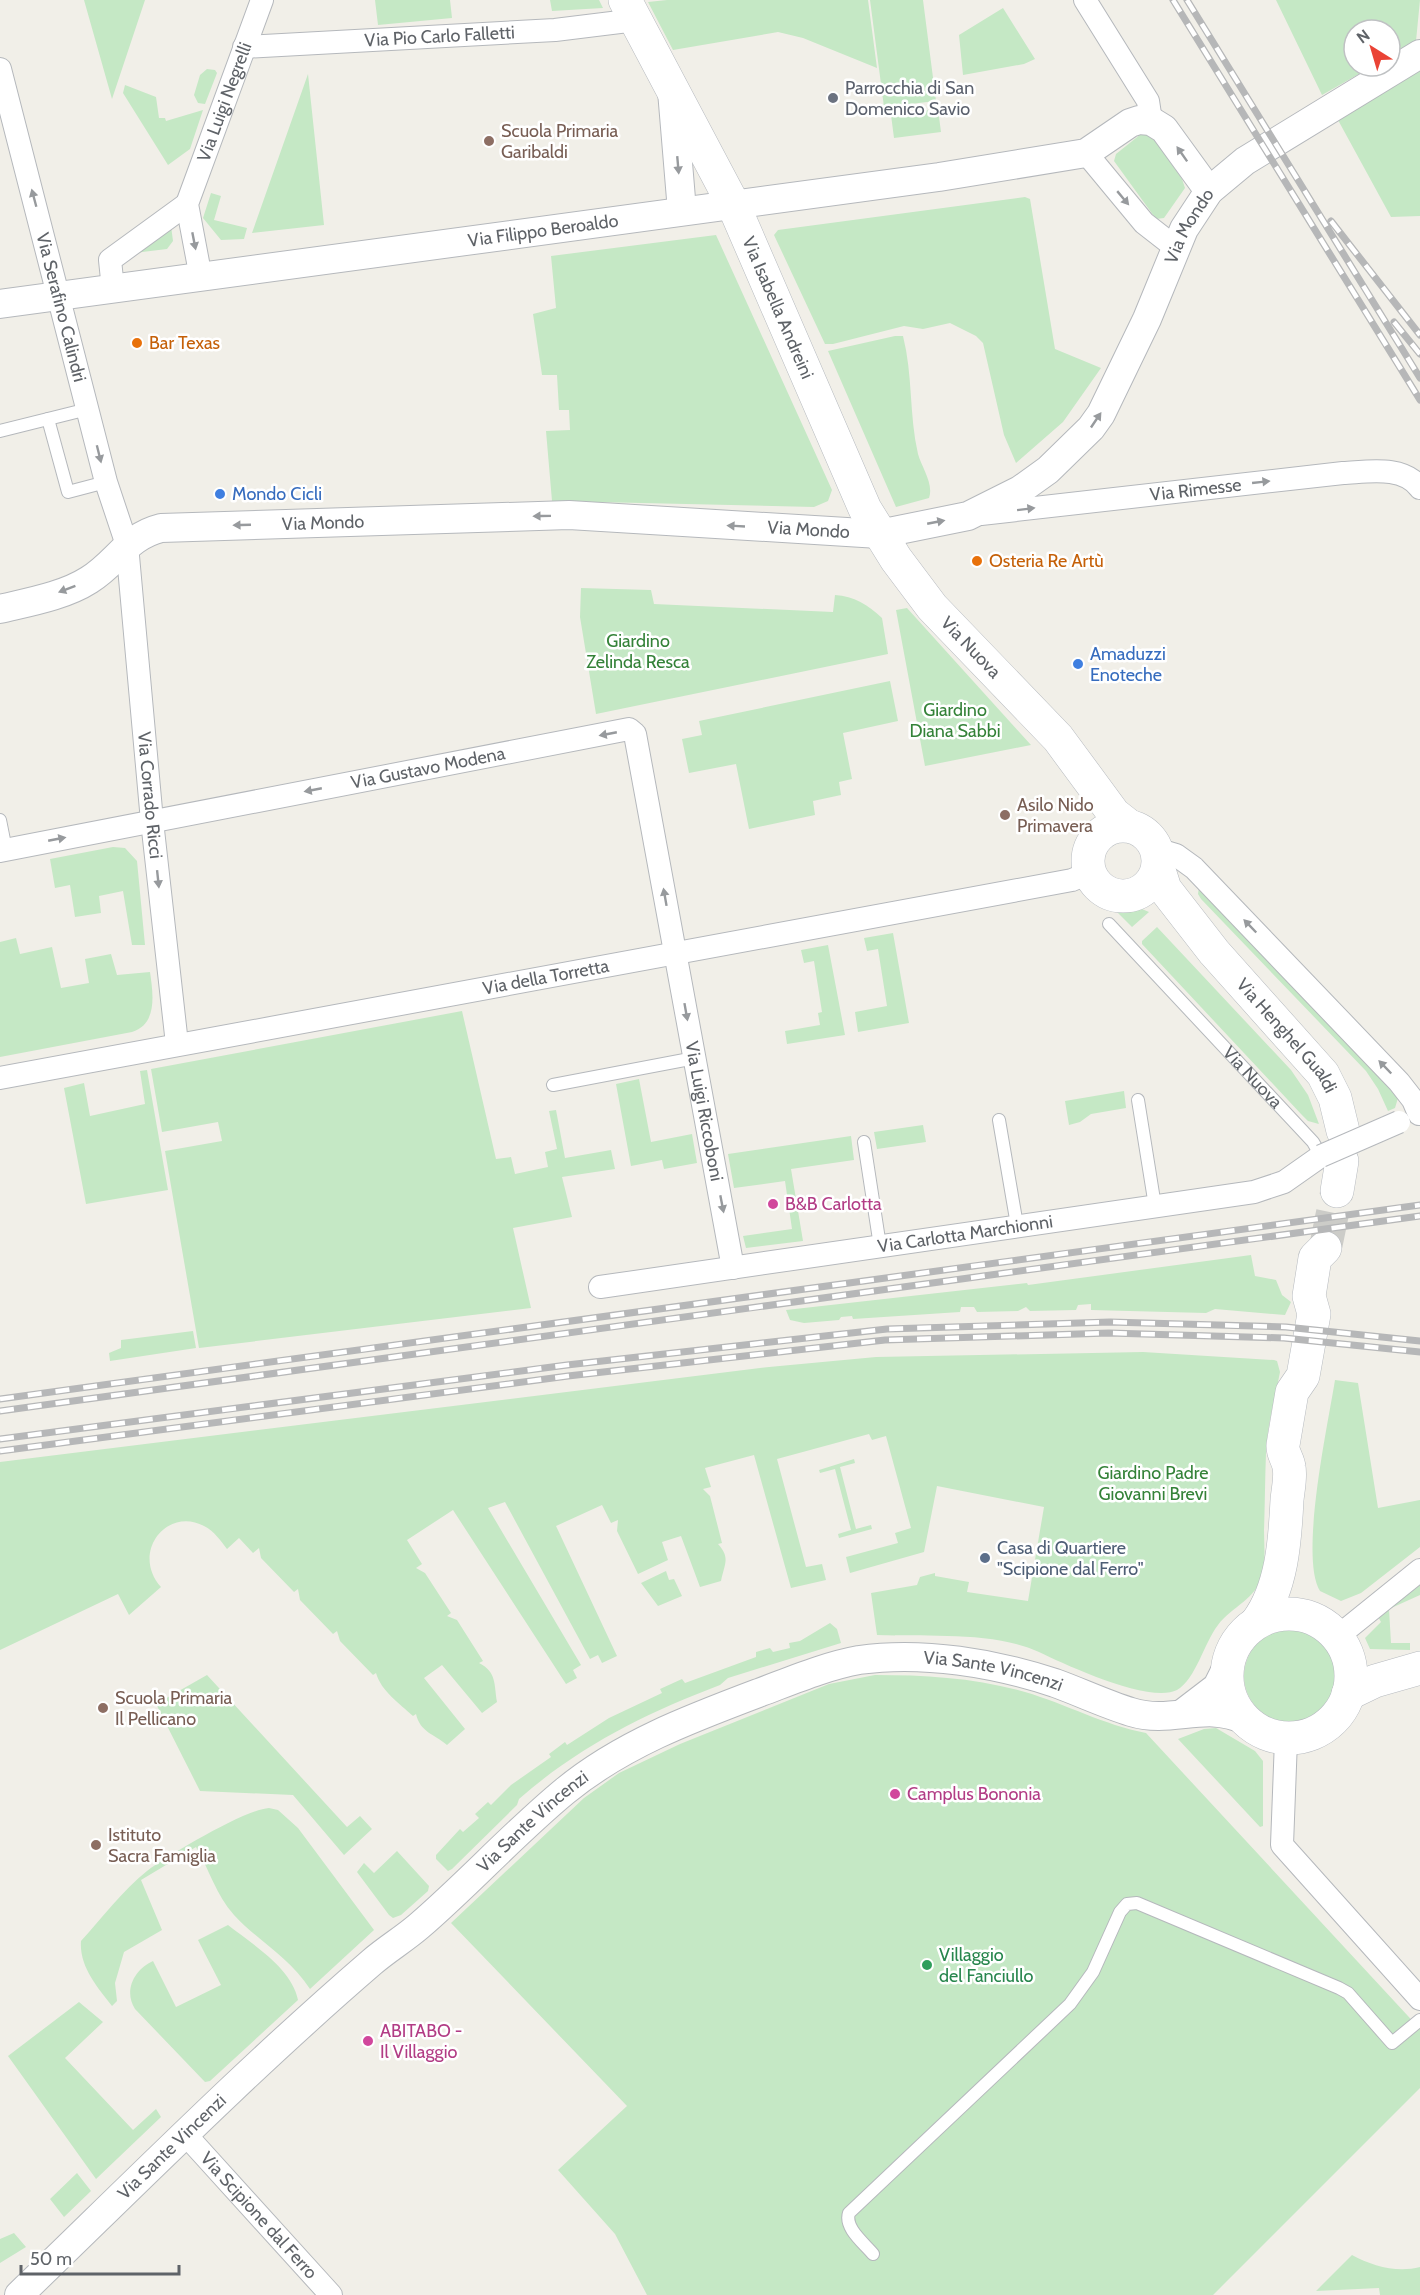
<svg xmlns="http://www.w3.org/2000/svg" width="1420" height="2295" font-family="Cabin,sans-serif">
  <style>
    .green { fill: #c5e8c5 }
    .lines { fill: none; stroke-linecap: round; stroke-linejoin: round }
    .secondary-tunnel { stroke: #ccccc8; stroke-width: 33; stroke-dasharray: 33 16; stroke-linecap: butt }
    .service-casing { stroke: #b5b8bc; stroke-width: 14 }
    .minor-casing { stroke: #b5b8bc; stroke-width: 24 }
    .tertiary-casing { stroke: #b5b8bc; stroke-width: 30 }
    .secondary-casing { stroke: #b6babf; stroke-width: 34 }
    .service { stroke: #fff; stroke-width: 12 }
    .minor { stroke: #fff; stroke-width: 22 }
    .tertiary { stroke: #fff; stroke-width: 28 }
    .secondary { stroke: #fff; stroke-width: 33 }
    .rail-casing { stroke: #b6b7b8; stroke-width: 7 }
    .rail { stroke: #fff; stroke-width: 4.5; stroke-dasharray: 14; stroke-linecap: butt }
    .minor-bridge-casing { stroke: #b5b8bc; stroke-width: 24; stroke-linecap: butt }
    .minor-bridge { stroke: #fff; stroke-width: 22 }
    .oneway { fill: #979a9d }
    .worship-dot { fill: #6b7280; stroke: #fff; stroke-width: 2 }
    .education-dot { fill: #8d6e63; stroke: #fff; stroke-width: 2 }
    .food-dot { fill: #e8710a; stroke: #fff; stroke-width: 2 }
    .shop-dot { fill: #3f7fe0; stroke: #fff; stroke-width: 2 }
    .hotel-dot { fill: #d1479c; stroke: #fff; stroke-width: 2 }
    .service-dot { fill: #5c6f8a; stroke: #fff; stroke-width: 2 }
    .leisure-dot { fill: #2e9e5b; stroke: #fff; stroke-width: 2 }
    .labels { text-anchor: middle; stroke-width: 5; stroke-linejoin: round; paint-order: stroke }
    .street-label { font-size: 18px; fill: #5f6368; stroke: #fff }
    .worship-label { font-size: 18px; fill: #5b616d; stroke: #fff; text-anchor: start }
    .education-label { font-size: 18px; fill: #785e54; stroke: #fff; text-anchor: start }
    .food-label { font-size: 18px; fill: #c56008; stroke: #fff; text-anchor: start }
    .shop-label { font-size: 18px; fill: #366cbe; stroke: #fff; text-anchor: start }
    .park-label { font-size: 18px; fill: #348238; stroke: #fff }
    .hotel-label { font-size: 18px; fill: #b23c85; stroke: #fff; text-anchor: start }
    .service-label { font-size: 18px; fill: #4e5e75; stroke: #fff; text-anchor: start }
    .leisure-label { font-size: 18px; fill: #27864d; stroke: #fff; text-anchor: start }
  </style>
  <rect width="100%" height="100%" fill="#f1efe8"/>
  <path class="green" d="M84,0H145L112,99Z
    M375,0H450L452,18L378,25Z
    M550,0H599L603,8L552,11Z
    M667,0H868L877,68L803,38L778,32L673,50L648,2Z
    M870,0H923L936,101L884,107Z
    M1276,0H1420L1416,41L1390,56V30H1354V66H1373L1322,95Z
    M1003,8L1035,59L1024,64L963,75L959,35Z
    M207,69L215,70L217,73L205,104L198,103L194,95L200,75Z
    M1420,70V216L1391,217L1338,120Z
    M308,74L324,225L252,233Z
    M125,85L156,97L159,118H165L166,121L203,110L190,149L168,165L123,93Z
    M938,109L941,132L894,138L891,115Z
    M1141,134L1152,136L1182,179L1185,188L1164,218L1156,219L1114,161L1116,154Z
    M211,193L221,196L214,220L247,228L244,239L221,240L203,218Z
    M1025,197L1030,199L1055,349L1101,368L1063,422L1016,463L1004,435L983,343L976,336L950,323L923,329L904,326L833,344H825L774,235L778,230Z
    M171,226L173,241L167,249L134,253Z
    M716,235L832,490L828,501L814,507L552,501L546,431L570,430L569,410H559L557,375H542L533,314L556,308L551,256Z
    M895,336H903C913,375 909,415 918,454C922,468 934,484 929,498L896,507L828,351Z
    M581,588L651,590L654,604L833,612L835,595C854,596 868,605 882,618L888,654L596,714L580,617Z
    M907,608L1031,745L925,766L896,610Z
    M890,681L898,721L843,733L852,779L839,782L841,795L813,801L815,815L749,829L736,764L689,773L682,739L702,735L699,721Z
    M113,847L125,848L137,861L145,945H132L123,891L99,896L101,913L75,917L70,885L55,888L50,859Z
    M1199,887L1381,1078L1398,1098L1395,1108L1388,1111L1378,1089L1366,1071L1201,899L1198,894Z
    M1137,907L1149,912L1132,927L1115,910Z
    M1157,927L1291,1070L1308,1095L1319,1124L1308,1121L1301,1114L1142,944V941Z
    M893,933L909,1023L858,1032L855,1012L887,1006L878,949L867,951L864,938Z
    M16,938L20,954L52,947L61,988L89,983L85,959L111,954L117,975L150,972C153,993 158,1024 132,1032L0,1057V942Z
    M828,945L845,1035L787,1044L785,1031L820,1025L818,1013L822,1012L814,961L804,963L801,950Z
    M462,1011L496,1159L511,1157L515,1174L548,1167L545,1152L557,1149L549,1111L556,1110L565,1158L611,1150L615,1169L562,1177L572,1217L513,1228L531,1308L199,1348L165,1151L222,1141L218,1122L162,1132L151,1069Z
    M147,1070L168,1190L86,1204L64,1088L84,1083L90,1116L145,1104L140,1071Z
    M639,1079L651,1142L692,1134L697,1163L664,1169L662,1160L631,1166L616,1084Z
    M1124,1091L1126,1108L1091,1114L1080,1122L1069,1125L1065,1101Z
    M923,1125L926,1142L877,1149L874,1132Z
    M851,1136L854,1160L791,1169L803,1241L746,1248L743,1236L792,1229L785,1181L734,1188L728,1154Z
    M1251,1255L1255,1276L1276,1280L1282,1295L1291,1302L1285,1315L1215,1309L1206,1313L1091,1310V1304L1078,1305L1076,1310L1030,1311L1026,1307L1018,1311L977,1312L974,1307H961L960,1312L853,1319L852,1316L841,1317L839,1320L804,1323L790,1320L786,1310L1027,1283L1028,1285Z
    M193,1331L196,1348L110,1361L109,1353L121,1348V1340Z
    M1143,1352L1274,1360L1277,1361L1280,1372C1275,1399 1267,1425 1266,1453C1265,1478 1265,1504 1264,1530C1264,1545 1266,1561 1262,1575C1256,1600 1232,1606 1218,1625C1204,1643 1196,1679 1177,1690C1150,1704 1066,1665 1039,1652C994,1631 927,1637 877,1635L871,1593L917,1585L920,1577L935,1573V1576L969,1582L967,1592L1028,1601L1044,1507L937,1486L924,1552L850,1573L846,1557L898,1543L895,1533L911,1528L886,1436L872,1440L869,1434L777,1459L806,1567L822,1564L826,1580L791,1588L754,1455L705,1468L711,1487L703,1489L710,1496L722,1543L718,1544C731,1558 724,1565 721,1581L700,1587L681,1536L662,1542L668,1560L638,1574L617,1531L618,1520L611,1523L602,1505L556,1526L617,1656L602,1663L598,1655L590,1659L505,1502L488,1508L581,1665L573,1670L577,1678L566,1684L453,1510L407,1540L422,1564L416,1568L425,1573L451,1613L447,1616L457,1620L483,1661L479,1663C497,1672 494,1685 497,1702L482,1713L442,1665L424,1678L465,1729L447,1745C434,1734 420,1732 416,1714L413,1716C400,1704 381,1691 376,1673L373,1675L340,1641L337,1631L333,1634L300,1600L298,1589L294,1592L261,1558L259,1548L253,1553L239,1538L227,1549C221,1541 214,1531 204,1526C168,1506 130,1552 161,1587L129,1615L118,1594L0,1650V1462L769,1367L876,1357Z
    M1335,1380L1358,1383L1378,1508L1420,1500V1547L1361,1593L1341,1601L1320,1591C1299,1557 1328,1424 1335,1380Z
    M854,1459L855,1463L840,1467L856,1529L871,1525L872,1529L839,1538L838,1534L851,1530L835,1469L820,1473L819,1470Z
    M666,1571L669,1580L674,1579L682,1596L658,1606L641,1583Z
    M1420,1581V1595L1389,1609L1391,1643H1410V1650L1370,1649L1365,1638L1381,1622L1377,1615Z
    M830,1623L837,1629L841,1643L728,1678L720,1685C646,1713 578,1747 519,1799L517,1805L452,1869L448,1871L436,1859V1855L460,1829L463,1832L479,1818L475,1814L488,1802L491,1805L511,1785L551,1757L549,1754L565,1742L567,1745L609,1718L662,1693L660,1689L682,1679L685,1683L756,1657V1652L770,1648L773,1652L790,1648L789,1643L800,1641Z
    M1244 1676a46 46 0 1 1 92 0a46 46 0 1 1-92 0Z
    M207,1675L347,1827L360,1816L372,1829L344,1855L293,1795L200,1791L156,1704Z
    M875,1675C926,1675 976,1678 1025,1692C1066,1704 1104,1725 1146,1733L1420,2029V2088L1213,2295H647L615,2234L558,2170L627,2106L451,1923L584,1798L619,1773L680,1744L829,1684Z
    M1216,1728L1255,1751L1263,1761V1826L1260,1827L1178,1739L1204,1729Z
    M269,1808L278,1810L298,1828L374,1930L310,1989C290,1958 258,1941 234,1915C216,1895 209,1869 196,1847L141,1880L162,1930L124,1952L115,1983L117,2001L112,2006C97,1987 79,1966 81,1941C102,1918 123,1890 147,1871C169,1855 244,1810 269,1808Z
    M397,1851L429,1886L428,1891L401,1915L393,1918L389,1915L357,1872L364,1863L374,1873Z
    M228,1925C252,1944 292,1968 298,2000L210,2081L205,2082L135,2009C123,1990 135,1969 153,1961L176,2007L221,1985L198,1940Z
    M79,2002L103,2022L65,2058L133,2130L156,2109L161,2117L96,2179L8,2056Z
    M77,2173L91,2191L64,2217L50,2199Z
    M14,2233L26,2247L0,2263V2239Z
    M1352,2255C1372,2266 1397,2273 1420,2267V2295H1380L1379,2288L1316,2291Z"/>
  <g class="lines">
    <path class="secondary-tunnel" d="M1326,1245L1337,1191"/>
    <g class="service-casing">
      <g id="service">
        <path d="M48,419L68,492L106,482"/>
        <path d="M0,431L88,409"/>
        <path d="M0,820L6,850"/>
        <path id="s1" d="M1109,924L1313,1142L1321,1156"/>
        <path d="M553,1085L695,1058"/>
        <path d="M1138,1100L1155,1206"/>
        <path d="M999,1120L1017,1225"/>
        <path d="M864,1142L880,1246"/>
        <path d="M873,2254C864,2243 844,2228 849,2213L1070,2004L1093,1972L1120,1912L1127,1904L1137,1903L1339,1988L1348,1993L1392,2043L1420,2020"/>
      </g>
    </g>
    <g class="minor-casing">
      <g id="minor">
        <path d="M1085,0L1148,101L1151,121"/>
        <path id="s2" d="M244,47L555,30L636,20"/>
        <path id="s3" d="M0,69L106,482L127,545L152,821L177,1044"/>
        <path d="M1086,153L1144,223L1176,248"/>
        <path id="s4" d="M201,278L187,204L262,0"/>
        <path d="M113,289L110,260L187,204"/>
        <path id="s5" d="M981,514L1343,473C1368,472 1403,465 1420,488"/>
        <path d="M1156,849L1176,855L1194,868L1399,1082L1413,1100L1419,1114"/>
        <path id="s6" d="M0,851L629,729L635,734L733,1268"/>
        <path id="s7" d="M0,1078L1072,880L1089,873"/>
        <path id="s8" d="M600,1287L1254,1192L1284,1182L1321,1156"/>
        <path d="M1337,1637L1420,1570"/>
        <path d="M1286,1740L1282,1845L1420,1999"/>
        <path id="s9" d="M185,2134L331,2295"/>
      </g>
    </g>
    <g class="tertiary-casing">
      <g id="tertiary">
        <path d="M672,91L682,211"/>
        <path id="s10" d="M0,304L939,177L1086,153L1130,123L1139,120L1151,121L1164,129L1209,191"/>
        <path id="s11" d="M0,609C29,602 64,596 89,580C118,562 126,537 161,528L569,515L879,534L968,516L1020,490L1048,470L1091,428L1101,414L1147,319L1184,229L1209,191L1245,161L1420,54"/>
        <path d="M1183,1713L1217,1687L1226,1669"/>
        <path id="s12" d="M19,2295C135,2183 250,2067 372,1962C387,1949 404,1939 419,1926C469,1883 514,1833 565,1791C622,1744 692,1718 761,1692C793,1680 826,1666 859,1660C923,1651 995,1663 1055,1683C1080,1692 1105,1704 1131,1712C1173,1725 1203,1701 1245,1720"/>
      </g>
    </g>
    <g class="secondary-casing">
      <g id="secondary">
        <path id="s13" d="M625,0L733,204L865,509L896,559L932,607L1058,738L1114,814L1128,825"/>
        <circle cx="1123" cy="861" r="35"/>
        <path id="s14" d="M1158,867L1165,889L1214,952L1323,1074L1335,1098L1343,1131"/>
        <path d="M1337,1191L1342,1161"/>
        <circle cx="1289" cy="1676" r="62"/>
        <path d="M1257,1622C1282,1588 1285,1541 1287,1500C1288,1489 1291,1477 1289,1467C1288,1459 1282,1453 1283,1445L1292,1392L1303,1376L1314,1314L1309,1296L1315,1258L1325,1248"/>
        <path d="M1348,1694L1375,1681L1420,1668"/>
      </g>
    </g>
    <use href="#service" class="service"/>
    <use href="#minor" class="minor"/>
    <use href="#tertiary" class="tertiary"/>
    <use href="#secondary" class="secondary"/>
    <g class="rail-casing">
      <path id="rail" d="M1173,0L1420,400
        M1187,0L1420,378
        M1331,221L1420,335
        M1394,322L1420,354
        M0,1399L1420,1205
        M0,1411L1420,1216
        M0,1439L567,1365L887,1329L1110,1322L1286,1327L1420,1341
        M0,1451L568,1376L885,1340L1109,1333L1284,1338L1420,1352"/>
    </g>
    <use href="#rail" class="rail"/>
    <g class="minor-bridge-casing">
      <path id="minor-bridge" d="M1321,1156L1399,1122"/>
    </g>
    <use href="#minor-bridge" class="minor-bridge"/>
  </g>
  <defs><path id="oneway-solid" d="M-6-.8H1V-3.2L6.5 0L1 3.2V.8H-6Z" transform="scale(1.5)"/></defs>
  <g class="oneway">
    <use href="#oneway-solid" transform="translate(1182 154) rotate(-125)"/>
    <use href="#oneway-solid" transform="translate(678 165) rotate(85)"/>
    <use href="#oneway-solid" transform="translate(34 198) rotate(-105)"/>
    <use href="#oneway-solid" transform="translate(1123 198) rotate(50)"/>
    <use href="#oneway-solid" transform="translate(194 241) rotate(79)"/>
    <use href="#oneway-solid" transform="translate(1096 420) rotate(-56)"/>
    <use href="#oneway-solid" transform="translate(99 454) rotate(76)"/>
    <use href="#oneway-solid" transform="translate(1261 482) rotate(-6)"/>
    <use href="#oneway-solid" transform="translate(1026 509) rotate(-7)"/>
    <use href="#oneway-solid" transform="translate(542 516) rotate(179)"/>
    <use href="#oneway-solid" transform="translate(936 522) rotate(-11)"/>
    <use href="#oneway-solid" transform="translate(242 525) rotate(178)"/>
    <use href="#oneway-solid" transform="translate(736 526) rotate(-177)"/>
    <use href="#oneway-solid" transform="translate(67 589) rotate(159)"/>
    <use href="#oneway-solid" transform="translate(608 734) rotate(169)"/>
    <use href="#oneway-solid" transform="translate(313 790) rotate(169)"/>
    <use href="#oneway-solid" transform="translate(57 839) rotate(-11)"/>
    <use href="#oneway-solid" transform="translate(158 879) rotate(84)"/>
    <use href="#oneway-solid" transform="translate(665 897) rotate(-100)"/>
    <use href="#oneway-solid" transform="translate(1250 926) rotate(-134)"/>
    <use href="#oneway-solid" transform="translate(686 1012) rotate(80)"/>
    <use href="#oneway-solid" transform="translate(1385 1067) rotate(-134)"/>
    <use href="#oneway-solid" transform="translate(722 1204) rotate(79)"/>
  </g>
  <circle class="worship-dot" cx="833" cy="98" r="6"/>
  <g class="education-dot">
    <circle cx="489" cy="141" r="6"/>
    <circle cx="1005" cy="815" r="6"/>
    <circle cx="103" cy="1708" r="6"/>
    <circle cx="96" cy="1845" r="6"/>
  </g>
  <g class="food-dot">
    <circle cx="137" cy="343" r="6"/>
    <circle cx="977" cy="561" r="6"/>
  </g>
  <g class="shop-dot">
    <circle cx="220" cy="494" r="6"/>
    <circle cx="1078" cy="664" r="6"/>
  </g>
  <g class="hotel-dot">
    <circle cx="773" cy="1204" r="6"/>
    <circle cx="895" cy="1794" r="6"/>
    <circle cx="368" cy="2041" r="6"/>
  </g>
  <circle class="service-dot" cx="985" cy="1558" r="6"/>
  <circle class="leisure-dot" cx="927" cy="1965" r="6"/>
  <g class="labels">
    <g class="street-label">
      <text dy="6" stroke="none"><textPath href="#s2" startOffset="196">Via Pio Carlo Falletti</textPath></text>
      <text dy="6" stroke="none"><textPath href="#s4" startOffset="184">Via Luigi Negrelli</textPath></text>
      <text dy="6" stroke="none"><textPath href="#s11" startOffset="1371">Via Mondo</textPath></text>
      <text dy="6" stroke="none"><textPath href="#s10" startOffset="548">Via Filippo Beroaldo</textPath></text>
      <text dy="6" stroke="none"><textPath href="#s3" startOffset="246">Via Serafino Calindri</textPath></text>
      <text dy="6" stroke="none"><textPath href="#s13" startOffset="344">Via Isabella Andreini</textPath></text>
      <text dy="6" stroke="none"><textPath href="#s5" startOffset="216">Via Rimesse</textPath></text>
      <text dy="6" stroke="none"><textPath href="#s11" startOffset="346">Via Mondo</textPath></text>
      <text dy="6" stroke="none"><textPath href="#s11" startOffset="832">Via Mondo</textPath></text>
      <text dy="6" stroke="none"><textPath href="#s13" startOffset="738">Via Nuova</textPath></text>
      <text dy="6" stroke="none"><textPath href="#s6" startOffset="436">Via Gustavo Modena</textPath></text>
      <text dy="6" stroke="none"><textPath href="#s3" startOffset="744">Via Corrado Ricci</textPath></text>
      <text dy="6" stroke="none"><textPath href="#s7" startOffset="555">Via della Torretta</textPath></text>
      <text dy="6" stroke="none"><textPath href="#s14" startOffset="214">Via Henghel Gualdi</textPath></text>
      <text dy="6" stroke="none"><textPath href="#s1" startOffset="210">Via Nuova</textPath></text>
      <text dy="6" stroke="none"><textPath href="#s6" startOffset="1032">Via Luigi Riccoboni</textPath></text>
      <text dy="6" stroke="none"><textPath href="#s8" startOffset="369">Via Carlotta Marchionni</textPath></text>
      <text dy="6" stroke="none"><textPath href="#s12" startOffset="1203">Via Sante Vincenzi</textPath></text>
      <text dy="6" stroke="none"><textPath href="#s12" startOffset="699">Via Sante Vincenzi</textPath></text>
      <text dy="6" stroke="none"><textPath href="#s12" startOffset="213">Via Sante Vincenzi</textPath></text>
      <text dy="6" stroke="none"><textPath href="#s9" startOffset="110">Via Scipione dal Ferro</textPath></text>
    </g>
    <g class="worship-label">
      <text x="845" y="94">Parrocchia di San<tspan x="845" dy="21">Domenico Savio</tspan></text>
    </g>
    <g class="education-label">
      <text x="501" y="137">Scuola Primaria<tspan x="501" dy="21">Garibaldi</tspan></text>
      <text x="1017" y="811">Asilo Nido<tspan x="1017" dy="21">Primavera</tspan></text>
      <text x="115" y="1704">Scuola Primaria<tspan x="115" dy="21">Il Pellicano</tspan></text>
      <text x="108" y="1841">Istituto<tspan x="108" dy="21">Sacra Famiglia</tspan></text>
    </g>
    <g class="food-label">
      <text x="149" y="349">Bar Texas</text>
      <text x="989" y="567">Osteria Re Artù</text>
    </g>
    <g class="shop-label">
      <text x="232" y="500">Mondo Cicli</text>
      <text x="1090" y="660">Amaduzzi<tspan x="1090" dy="21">Enoteche</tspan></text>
    </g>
    <g class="park-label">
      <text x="638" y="647">Giardino<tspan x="638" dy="21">Zelinda Resca</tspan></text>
      <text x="955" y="716">Giardino<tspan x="955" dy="21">Diana Sabbi</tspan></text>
      <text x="1153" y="1479">Giardino Padre<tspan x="1153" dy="21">Giovanni Brevi</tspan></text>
    </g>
    <g class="hotel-label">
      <text x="785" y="1210">B&amp;B Carlotta</text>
      <text x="907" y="1800">Camplus Bononia</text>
      <text x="380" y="2037">ABITABO -<tspan x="380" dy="21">Il Villaggio</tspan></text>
    </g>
    <g class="service-label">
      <text x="997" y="1554">Casa di Quartiere<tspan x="997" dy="21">"Scipione dal Ferro"</tspan></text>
    </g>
    <g class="leisure-label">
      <text x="939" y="1961">Villaggio<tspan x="939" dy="21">del Fanciullo</tspan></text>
    </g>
  </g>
  <g transform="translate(1372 48) rotate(323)"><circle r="28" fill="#ffffff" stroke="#bfc1c3" stroke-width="1.5"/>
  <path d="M0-4.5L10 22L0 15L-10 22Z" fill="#ea4335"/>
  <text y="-9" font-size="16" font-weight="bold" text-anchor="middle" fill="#5f6368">N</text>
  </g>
  <path d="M21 2265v9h158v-9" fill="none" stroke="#5f6368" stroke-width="3"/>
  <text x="30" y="2265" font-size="18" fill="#5f6368" stroke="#ffffff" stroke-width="4.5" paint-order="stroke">50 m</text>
</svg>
